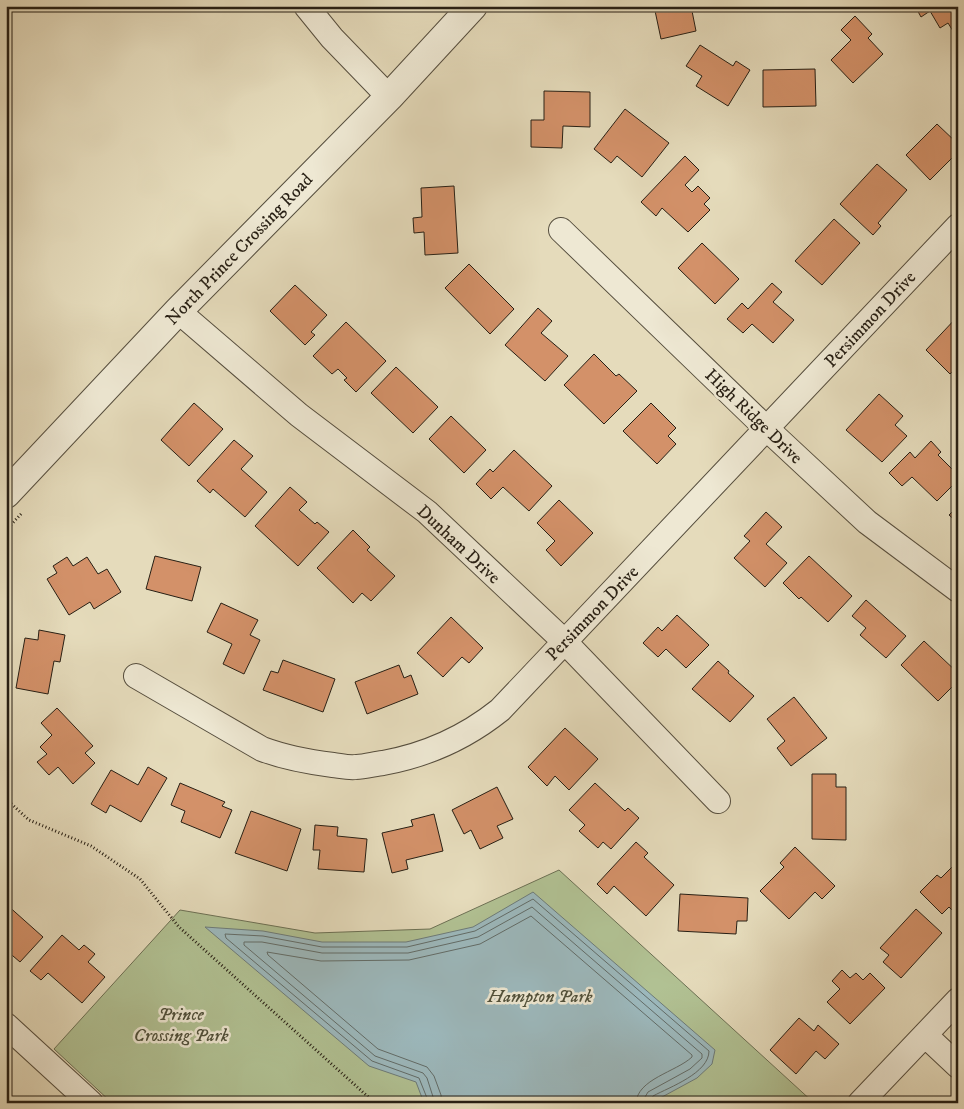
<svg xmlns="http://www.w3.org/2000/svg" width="964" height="1109" font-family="'IM FELL DW Pica',serif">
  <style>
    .green { fill: #b1c193; stroke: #6c7054 }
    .water { fill: #9cb8bc; stroke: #6d7b79 }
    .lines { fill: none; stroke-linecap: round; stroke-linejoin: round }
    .shore { stroke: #626c68; stroke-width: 1 }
    .building { fill: #d39169; stroke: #271f14 }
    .minor-casing { stroke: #564e3e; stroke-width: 26 }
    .tertiary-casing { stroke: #564e3e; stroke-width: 30 }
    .path { stroke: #271f14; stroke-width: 3; stroke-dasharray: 1 2.5; stroke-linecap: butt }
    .minor { stroke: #eee8d3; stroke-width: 24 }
    .tertiary { stroke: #eee8d3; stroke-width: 28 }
    .labels { text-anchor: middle; stroke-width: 5; stroke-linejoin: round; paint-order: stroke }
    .street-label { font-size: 18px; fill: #271f14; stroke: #eee8d3 }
    .park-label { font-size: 18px; font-style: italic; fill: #50503a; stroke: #eee8d3 }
  </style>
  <rect width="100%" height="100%" fill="#e5dbbb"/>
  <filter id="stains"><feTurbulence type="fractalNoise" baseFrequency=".004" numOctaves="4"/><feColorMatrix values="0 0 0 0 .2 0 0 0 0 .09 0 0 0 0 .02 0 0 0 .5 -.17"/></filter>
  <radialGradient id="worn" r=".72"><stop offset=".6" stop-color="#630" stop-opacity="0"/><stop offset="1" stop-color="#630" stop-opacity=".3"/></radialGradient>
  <path class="green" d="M559,870L814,1103H112L54,1049L180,910L315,933L430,929Z"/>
  <path class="water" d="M533,892L715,1050L712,1064L697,1078L651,1103H424L416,1082L369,1066L205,927L263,931L322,942H406L473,927Z"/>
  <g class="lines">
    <path class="shore" d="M429,1103L419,1078L372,1061L226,938L225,934L263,936L322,947H407L475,931L533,899L709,1051C709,1073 670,1087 653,1096L650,1103
      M435,1103L427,1078L423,1073L375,1056L244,945V942H262L322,953H408L478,937L532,907L702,1054V1058L690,1069L648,1092L645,1097L644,1103
      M442,1103L441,1095L434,1076L427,1067L378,1049L268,955L267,952L321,961L409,960L480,944L531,916L692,1055V1057C676,1072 637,1079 636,1103"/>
  </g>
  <path class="building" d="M654,6H691L696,31L661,39Z
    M915,6H958V39L948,23L940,28L930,11L921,17Z
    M855,16L872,34L868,38L883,54L853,83L831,60L851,40L841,30Z
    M700,45L733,66L736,61L750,70L728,106L696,86L702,76L686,66Z
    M815,69L816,106L763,107V70Z
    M544,91L590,92V127L563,126L562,148L531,147V120H544Z
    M625,109L669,143L642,177L617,156L611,163L594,149Z
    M937,124L958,144V152L930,180L906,155Z
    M685,156L699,170L685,185L692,192L698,186L710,198L704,204L710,210L688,232L662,208L656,216L641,202Z
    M877,164L907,190L878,223L881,226L873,235L840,204Z
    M454,186L458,253L425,255L424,232L414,233L413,218L422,217L421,188Z
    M834,219L860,243L822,285L795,261Z
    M702,243L739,279L715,304L678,268Z
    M469,264L514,309L490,334L445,288Z
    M772,283L782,292L773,302L794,320L773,343L752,324L743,333L727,319L742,303L748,309Z
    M295,285L327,315L311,332L315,335L305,345L270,311Z
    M538,308L552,321L541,333L568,356L545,381L505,345Z
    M958,316V366L950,374L926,350Z
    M346,322L386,361L356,392L344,380L347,378L338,369L332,374L313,356Z
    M594,354L616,376L619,374L637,391L604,424L564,385Z
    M396,367L438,407L413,433L371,393Z
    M879,394L903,416L895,425L907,436L882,462L846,430Z
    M194,403L223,429L189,466L161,440Z
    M651,403L676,428L668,436L676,444L657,464L623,431Z
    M451,416L486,450L464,473L429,439Z
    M234,440L253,456L241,469L267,492L245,517L213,489L210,493L197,481Z
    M931,441L941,452L938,455L958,475V480L937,501L912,477L902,486L889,473L910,452L915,458Z
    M514,450L552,486L529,511L503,487L491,499L476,484L490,469L493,472Z
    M290,487L307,502L299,510L315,524L317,522L329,532L298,566L255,526Z
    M559,500L593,533L561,566L546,550L555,541L537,523Z
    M958,506V523L949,515Z
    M766,512L782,527L766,544L787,563L765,587L734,558L750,541L744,536Z
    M353,530L370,547L367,550L395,576L371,601L362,593L353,603L317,568Z
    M155,556L201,567L192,601L146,589Z
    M809,556L852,596L828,622L801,597L799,599L783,583Z
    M67,557L73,566L87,557L98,574L107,569L121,592L94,609L90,602L69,615L47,579L57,573L53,566Z
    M866,600L906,636L886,658L860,635L866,628L852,616Z
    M221,603L258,620L250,635L260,640L244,674L223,664L232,644L207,632Z
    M677,615L709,645L686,668L666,649L658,657L643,643L658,627L662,631Z
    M451,617L483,648L469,663L462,657L443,677L417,653Z
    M39,630L65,635L60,662L54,661L48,694L16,688L25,638L38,640Z
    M924,641L958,673V681L938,701L901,665Z
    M283,660L335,679L323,712L263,690L271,671L278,673Z
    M718,661L729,671L728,673L754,696L730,722L692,689Z
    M399,665L404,678L411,675L418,694L367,714L355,682Z
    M794,697L827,738L791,766L777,748L785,741L767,719Z
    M57,708L93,746L85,753L95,763L73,784L58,767L49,775L37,762L47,754L40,747L52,735L41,723Z
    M565,728L598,759L569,790L555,776L547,786L528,767Z
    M148,767L167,778L141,822L110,805L106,813L91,804L111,770L138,785Z
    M812,774H836V787H846V840L812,839Z
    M180,783L225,802L222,806L232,810L220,838L181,822L185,811L171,805Z
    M595,783L625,811L628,808L639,818L611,849L603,842L598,848L579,831L585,825L569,810Z
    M497,787L513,819L497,826L503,838L480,849L471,830L464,834L452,810Z
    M251,811L301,829L287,871L235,853Z
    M434,814L443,851L406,860L408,869L392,873L382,833L413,826L411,820Z
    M315,825L338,827L337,836L367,839L364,872L318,869L320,850H313Z
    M636,842L648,853L644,857L674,885L646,916L614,886L607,894L597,884Z
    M795,847L835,886L822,899L815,892L789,919L760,891L784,867L780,863Z
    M958,861V907L953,911L949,907L942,914L920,892L937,875L941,878Z
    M680,894L748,898L747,921H737L736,934L678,931Z
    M6,904L43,937L20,962L6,950Z
    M916,909L942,933L901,978L883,962L889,955L880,948Z
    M62,935L79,950L84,945L95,954L88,962L105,977L82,1003L48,973L41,980L30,971Z
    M842,970L850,978L856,973L863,980L870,973L885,988L850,1024L827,1002L840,989L832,981Z
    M799,1018L814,1031L818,1025L839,1044L825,1059L816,1051L796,1074L770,1050Z"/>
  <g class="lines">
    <g class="minor-casing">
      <path id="minor" d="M306,6L332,38L389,97
        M561,230L767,429L867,522L958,590
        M178,311L299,415L427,512L565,642L718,801
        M136,676L262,749C286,758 309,762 333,765C341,766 349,768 356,767C365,767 374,764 383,763C427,755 465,738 500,710L958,226
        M6,1025L91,1103
        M925,1035L958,1066
        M860,1103L958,1000"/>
    </g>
    <g class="tertiary-casing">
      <path id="tertiary" d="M6,494L178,311L389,97L473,6"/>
    </g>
    <path class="path" d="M6,530L22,513
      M6,799L29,820L91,846L140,879L179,927L375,1103"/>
    <use href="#minor" class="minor"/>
    <use href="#tertiary" class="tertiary"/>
  </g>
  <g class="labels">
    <g class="street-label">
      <text transform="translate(239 249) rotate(-46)" y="6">North Prince Crossing Road</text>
      <text transform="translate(870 319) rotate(-47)" y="6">Persimmon Drive</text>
      <text transform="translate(754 416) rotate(44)" y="6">High Ridge Drive</text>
      <text transform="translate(459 544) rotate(43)" y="6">Dunham Drive</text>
      <text transform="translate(592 613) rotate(-46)" y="6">Persimmon Drive</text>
    </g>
    <g class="park-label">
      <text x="540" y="1002">Hampton Park</text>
      <text x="181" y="1020">Prince<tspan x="181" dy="21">Crossing Park</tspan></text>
    </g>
  </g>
  <rect width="964" height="1109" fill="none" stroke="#e5dbbb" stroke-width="25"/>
  <rect x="8" y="8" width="949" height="1094" fill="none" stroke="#271f14" stroke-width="2.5"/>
  <rect x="12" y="12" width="939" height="1084" fill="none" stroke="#271f14"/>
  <rect width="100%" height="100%" filter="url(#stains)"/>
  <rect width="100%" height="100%" fill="url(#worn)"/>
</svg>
